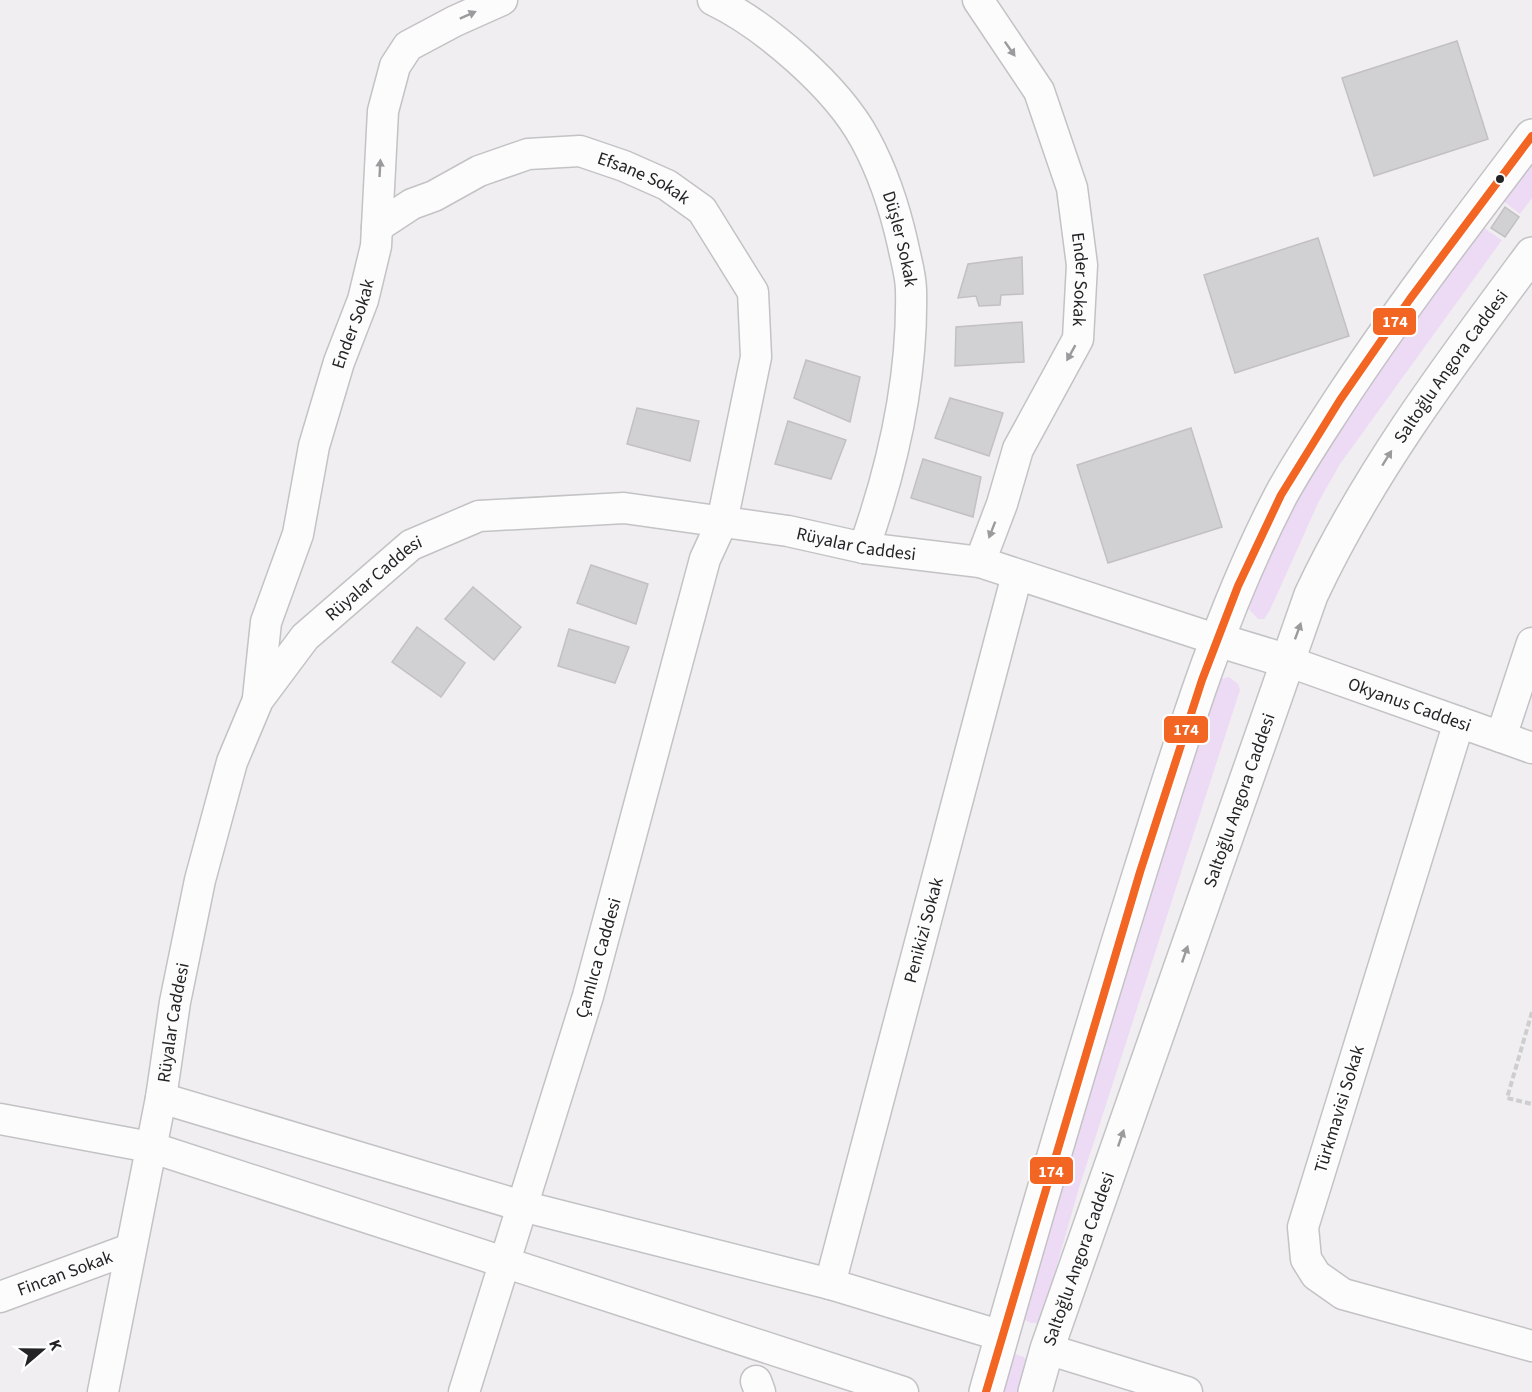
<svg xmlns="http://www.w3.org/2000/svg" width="1532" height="1392" font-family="'Source Sans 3',sans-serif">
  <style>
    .green { fill: #eddbf6 }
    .building { fill: #d1d0d2; stroke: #c2c0c2; stroke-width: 1.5 }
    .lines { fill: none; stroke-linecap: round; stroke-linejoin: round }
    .minor-casing { stroke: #c3c2c4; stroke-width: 33 }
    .tertiary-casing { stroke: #c3c2c4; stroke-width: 36 }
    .path { stroke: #cecece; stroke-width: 4; stroke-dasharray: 6 3; stroke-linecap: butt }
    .minor { stroke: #fdfcfd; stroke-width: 30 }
    .tertiary { stroke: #fdfcfd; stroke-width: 33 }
    .bus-1-casing { stroke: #fff; stroke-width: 12 }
    .bus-1 { stroke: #f26522; stroke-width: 8 }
    .oneway { fill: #9b9a9c }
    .bus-dot { fill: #242325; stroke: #fff; stroke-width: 2 }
    .labels { text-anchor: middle; stroke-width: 4.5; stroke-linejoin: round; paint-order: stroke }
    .street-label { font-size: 18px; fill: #242325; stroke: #fff }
    .line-badge { stroke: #fff; stroke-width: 2 }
    .badge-label { font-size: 16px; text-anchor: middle; font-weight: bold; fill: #fff }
  </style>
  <rect width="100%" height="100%" fill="#f0eef1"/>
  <path class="green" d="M1532,161V198L1520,214L1502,200Z
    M1481,226L1502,240L1340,464L1319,501L1270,610L1264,619H1258L1247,607L1278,529L1319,451Z
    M1229,677L1238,684L1240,690L1079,1188L1043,1314L1037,1323H1031L1021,1318L1054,1196L1217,683L1219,679Z
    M1015,1354L1024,1357L1027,1362L1020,1392H998L1011,1355Z"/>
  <path class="building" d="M1457,41L1488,139L1374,176L1342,78Z
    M1505,207L1519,217L1505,237L1491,228Z
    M1318,238L1349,336L1235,373L1204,275Z
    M1022,257L1023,294L1001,295L1000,305L979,306L976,296L958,298L968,264Z
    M1022,322L1024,362L955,366L956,327Z
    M806,360L860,377L850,422L794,398Z
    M950,398L1003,413L989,456L935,438Z
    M637,408L699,421L690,461L627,444Z
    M788,421L846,440L831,479L775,464Z
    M1191,428L1222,527L1108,563L1077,465Z
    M923,459L981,477L973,517L911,498Z
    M591,565L648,584L636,624L577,603Z
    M473,587L521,627L494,660L445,619Z
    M417,627L465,663L441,697L392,662Z
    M569,629L629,647L615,683L558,666Z"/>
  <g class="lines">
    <g class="minor-casing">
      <g id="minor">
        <path id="s1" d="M713,0C765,25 837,87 865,139C883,172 895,209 903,245C906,260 911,276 911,290C913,377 893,466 864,548"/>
        <path id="s2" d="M978,0L1039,91L1072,188L1082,265L1078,339L1018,449L1002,504L980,562"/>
        <path id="s3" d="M377,227L412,204L434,196L479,171L528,154L580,151L624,166L667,185L702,210L753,292L756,357L722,522L705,559L588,996L464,1392"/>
        <path id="s4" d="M1287,661L1532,748"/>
        <path id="s5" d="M258,698L266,622L298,534L314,446L339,362L363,300L376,246L383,111L395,66L408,46L455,21L502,0"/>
        <path d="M1459,722L1303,1227L1306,1259L1316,1275L1343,1294L1532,1346"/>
        <path d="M1501,737L1532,643"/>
        <path d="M161,1098L522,1206L830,1284L1002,1336"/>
        <path d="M0,1119L150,1147L903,1392"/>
        <path id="s6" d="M830,1284L1017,575"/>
        <path id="s7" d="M0,1297L130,1249"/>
        <path d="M1047,1349L1187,1392"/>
        <path d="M756,1381L760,1392"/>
        <path id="s8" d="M103,1392L161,1098L175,1002L200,880L232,762L258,700L305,637L411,545L479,516L624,508L788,531L864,548L980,562L1218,640"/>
      </g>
    </g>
    <g class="tertiary-casing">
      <g id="tertiary">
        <path d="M1218,640L1287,661"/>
        <path d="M986,1392C1035,1218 1086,1045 1140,872C1180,745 1219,614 1281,495C1299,462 1320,431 1340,400C1400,309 1466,223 1532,136"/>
        <path id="s9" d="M1035,1392L1047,1349L1311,595C1369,471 1451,363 1532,254"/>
      </g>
    </g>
    <path class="path" d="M1532,1012L1507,1098L1532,1104"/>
    <use href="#minor" class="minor"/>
    <use href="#tertiary" class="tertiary"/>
    <g class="bus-1-casing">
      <path id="bus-1" d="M986,1392L1140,872L1202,680L1238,586L1281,495L1340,400L1410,299L1532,136"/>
    </g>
    <use href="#bus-1" class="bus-1"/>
  </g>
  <defs><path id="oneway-solid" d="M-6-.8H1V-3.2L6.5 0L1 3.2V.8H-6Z" transform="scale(1.5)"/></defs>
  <g class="oneway">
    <use href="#oneway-solid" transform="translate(468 15) rotate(-24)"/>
    <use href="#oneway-solid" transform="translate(1010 49) rotate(55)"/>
    <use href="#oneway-solid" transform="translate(380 168) rotate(-87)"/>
    <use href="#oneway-solid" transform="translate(1071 353) rotate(119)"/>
    <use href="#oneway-solid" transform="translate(1387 458) rotate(-58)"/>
    <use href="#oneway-solid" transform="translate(992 530) rotate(111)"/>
    <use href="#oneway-solid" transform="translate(1298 631) rotate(-70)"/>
    <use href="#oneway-solid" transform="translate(1185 954) rotate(-71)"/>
    <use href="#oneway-solid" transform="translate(1121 1138) rotate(-71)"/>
  </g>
  <circle class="bus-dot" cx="1500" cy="179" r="5"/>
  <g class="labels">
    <g class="street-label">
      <text dy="6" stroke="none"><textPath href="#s3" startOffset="290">Efsane Sokak</textPath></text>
      <text dy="6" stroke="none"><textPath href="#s1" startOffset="315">Düşler Sokak</textPath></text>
      <text dy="6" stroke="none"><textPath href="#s2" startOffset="304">Ender Sokak</textPath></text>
      <text dy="6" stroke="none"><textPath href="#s5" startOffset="388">Ender Sokak</textPath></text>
      <text dy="6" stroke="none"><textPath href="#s9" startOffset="1112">Saltoğlu Angora Caddesi</textPath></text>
      <text dy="6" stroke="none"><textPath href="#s8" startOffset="1384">Rüyalar Caddesi</textPath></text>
      <text dy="6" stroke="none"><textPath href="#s8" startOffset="880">Rüyalar Caddesi</textPath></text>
      <text dy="6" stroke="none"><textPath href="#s4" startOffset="130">Okyanus Caddesi</textPath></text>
      <text dy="6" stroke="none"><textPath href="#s9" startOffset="626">Saltoğlu Angora Caddesi</textPath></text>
      <text dy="6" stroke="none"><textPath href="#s6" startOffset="366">Penikizi Sokak</textPath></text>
      <text transform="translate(598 958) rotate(-74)" y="6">Çamlıca Caddesi</text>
      <text dy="6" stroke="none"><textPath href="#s8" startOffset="376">Rüyalar Caddesi</textPath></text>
      <text transform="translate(1339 1109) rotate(-73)" y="6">Türkmavisi Sokak</text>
      <text dy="6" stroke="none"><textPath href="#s9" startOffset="140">Saltoğlu Angora Caddesi</textPath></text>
      <text dy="6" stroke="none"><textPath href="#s7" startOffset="69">Fincan Sokak</textPath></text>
    </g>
  </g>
  <g class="line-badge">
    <rect x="1372" y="307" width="45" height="29" rx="6" fill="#f26522"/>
    <rect x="1163" y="715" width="46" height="29" rx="6" fill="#f26522"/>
    <rect x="1029" y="1156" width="45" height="29" rx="6" fill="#f26522"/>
  </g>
  <g class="badge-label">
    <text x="1395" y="327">174</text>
    <text x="1186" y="735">174</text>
    <text x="1051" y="1177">174</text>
  </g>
  <g transform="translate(42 1350) rotate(70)" stroke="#ffffff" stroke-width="4.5" paint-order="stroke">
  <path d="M0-4.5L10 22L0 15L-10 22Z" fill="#242325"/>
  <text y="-9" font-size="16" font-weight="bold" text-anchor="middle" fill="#242325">K</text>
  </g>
</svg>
